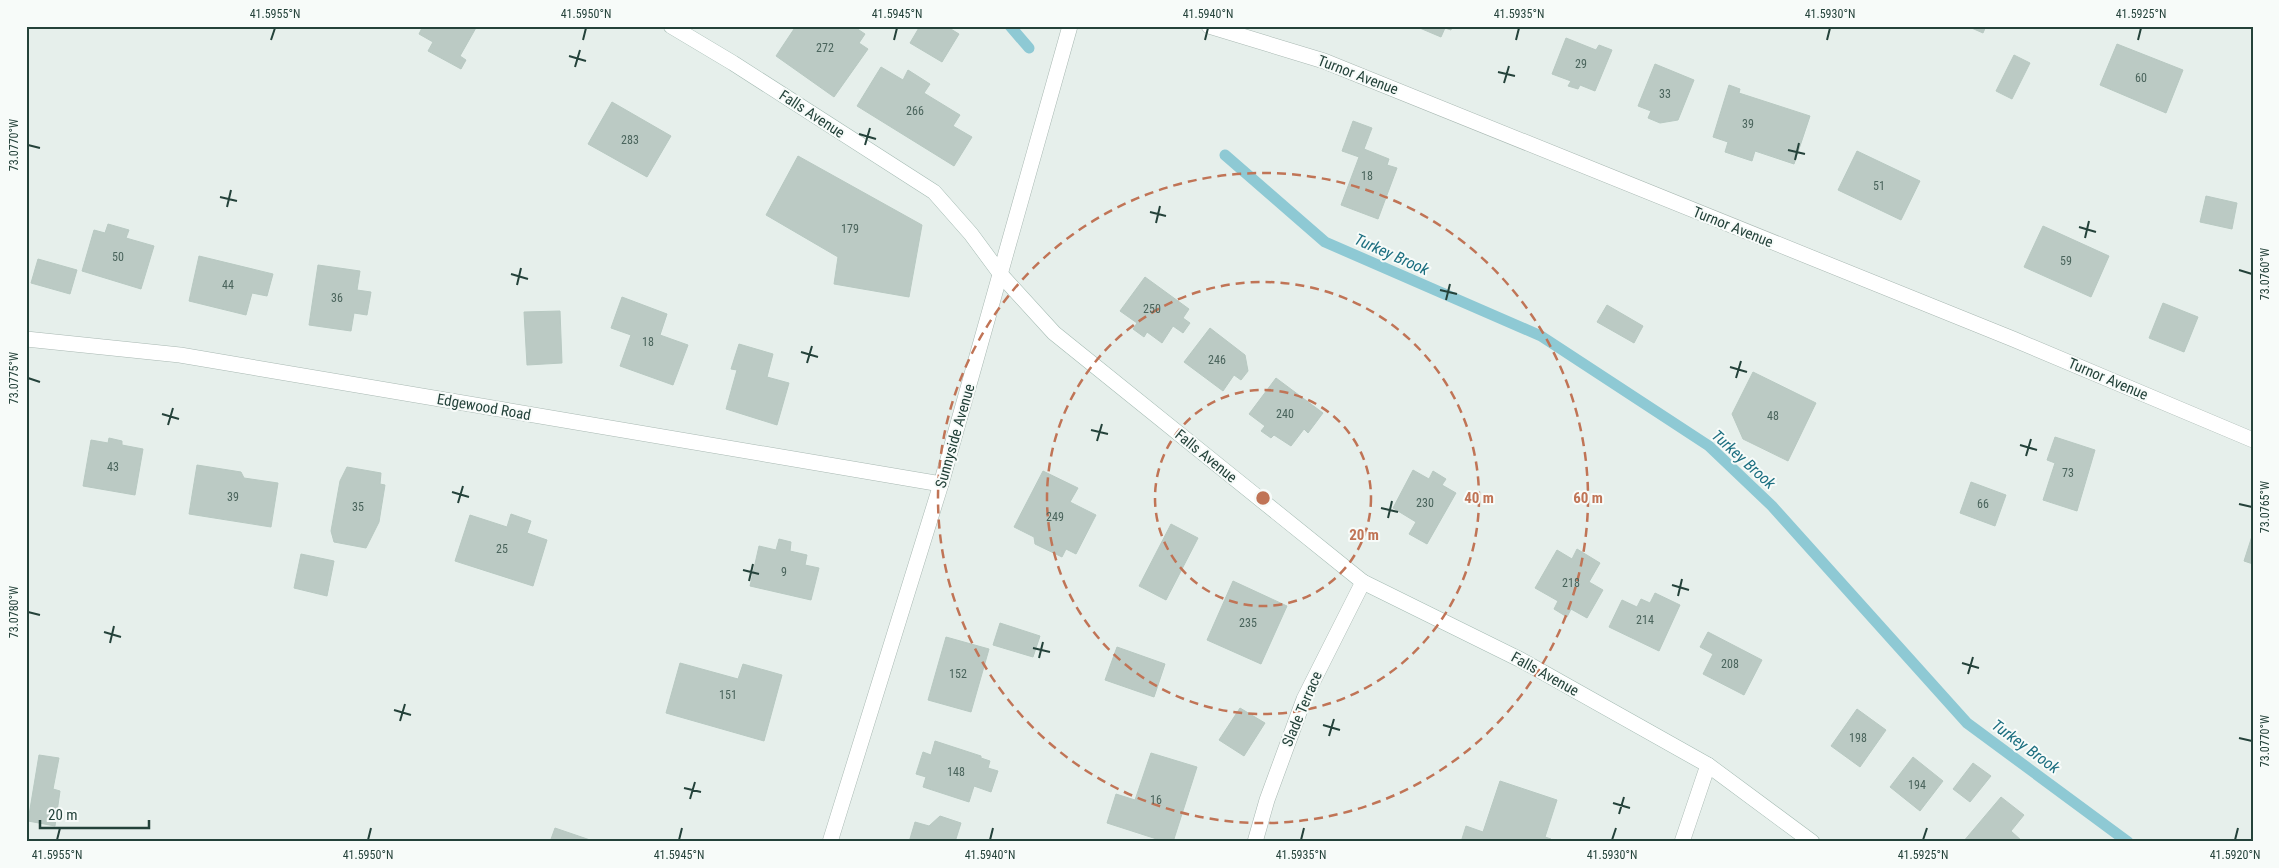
<svg xmlns="http://www.w3.org/2000/svg" width="2279" height="868" font-family="'Roboto Condensed',sans-serif">
  <style>
    .lines { fill: none; stroke-linecap: round; stroke-linejoin: round }
    .stream { stroke: #8ec9d4; stroke-width: 11 }
    .building { fill: #bbcac4; stroke: #b8c9c2 }
    .minor-casing { stroke: #a8b8b2; stroke-width: 16 }
    .tertiary-casing { stroke: #a8b8b2; stroke-width: 16 }
    .secondary-casing { stroke: #a4bbb3; stroke-width: 16 }
    .minor { stroke: #fff; stroke-width: 15 }
    .tertiary { stroke: #fff; stroke-width: 15 }
    .secondary { stroke: #fff; stroke-width: 15 }
    .ticks { fill: none; stroke: #24423a; stroke-width: 2 }
    .ring { fill: none; stroke: #c07456; stroke-width: 2.5; stroke-dasharray: 9 6 }
    .labels { text-anchor: middle; stroke-width: 4; stroke-linejoin: round; paint-order: stroke }
    .number-label { font-size: 12px; fill: #4a645c }
    .street-label { font-size: 15px; fill: #24423a; stroke: #f7fbf9 }
    .water-label { font-size: 16px; font-style: italic; fill: #1c6f80; stroke: #f7fbf9 }
    .centre { fill: #c07456; stroke: #f7fbf9; stroke-width: 2.5 }
    .ring-label { font-size: 15px; text-anchor: middle; font-weight: bold; fill: #c07456; stroke: #f7fbf9; stroke-width: 4; stroke-linejoin: round; paint-order: stroke }
    .neatline { fill: none; stroke: #24423a; stroke-width: 2 }
    .ticks-label { font-size: 12px; text-anchor: middle; fill: #24423a }
  </style>
  <rect width="100%" height="100%" fill="#e6efeb"/>
  <g class="lines">
    <path class="stream" d="M1010,26L1029,48
      M1225,155L1325,242L1541,336L1709,446L1772,506L1967,723L2128,842"/>
  </g>
  <path class="building" d="M423,26H477L460,56L466,60L461,69L428,51L433,42L419,34Z
    M796,26H853L865,34L859,43L868,49L834,97L776,56Z
    M920,26H946L959,34L942,62L910,43Z
    M1415,26H1452L1451,30L1445,28L1441,37Z
    M1967,26H1986L1983,33Z
    M1566,38L1596,50L1599,45L1612,50L1595,91L1580,85L1578,89L1568,86L1571,81L1552,74Z
    M2117,44L2183,70L2166,113L2100,85Z
    M2014,55L2030,63L2012,99L1996,91Z
    M1655,64L1694,80L1678,120L1660,123L1648,118L1651,111L1638,106Z
    M881,67L903,80L908,70L930,84L924,93L960,115L953,126L972,137L954,166L857,106Z
    M1729,85L1740,89L1739,93L1810,116L1794,164L1755,151L1752,161L1725,152L1728,142L1713,137Z
    M612,102L671,136L647,177L588,144Z
    M1353,121L1372,128L1364,149L1389,159L1387,165L1397,168L1378,219L1341,205L1359,157L1342,151Z
    M1857,151L1920,181L1901,220L1838,190Z
    M798,156L922,225L909,297L834,284L838,257L766,215Z
    M2206,196L2237,203L2232,229L2200,222Z
    M108,224L129,230L126,238L154,246L141,289L82,271L94,230L105,233Z
    M2043,226L2109,256L2091,297L2024,267Z
    M199,256L273,274L267,296L252,293L246,315L189,301Z
    M38,259L77,270L70,294L31,283Z
    M318,265L360,271L357,290L371,292L367,315L354,313L351,331L309,325Z
    M1145,277L1189,309L1183,318L1190,323L1183,333L1173,326L1162,343L1147,332L1144,337L1133,329L1137,323L1120,311Z
    M622,297L667,314L660,335L688,345L673,385L620,366L631,335L611,328Z
    M2163,303L2198,317L2184,352L2149,338Z
    M1607,305L1643,326L1634,343L1597,322Z
    M560,311L562,363L527,365L524,312Z
    M1210,328L1245,355L1248,371L1241,380L1234,375L1223,391L1184,362Z
    M739,344L773,354L767,377L789,383L777,425L726,409L737,370L731,369Z
    M1753,372L1816,403L1788,461L1743,439L1732,414Z
    M1276,378L1323,413L1308,433L1304,429L1291,446L1274,435L1271,438L1261,431L1265,426L1249,414Z
    M2055,437L2095,450L2077,511L2043,500L2055,463L2047,460Z
    M109,438L122,441V445L143,449L135,495L83,486L91,440L108,443Z
    M197,465L241,472L244,478L278,483L271,527L189,514Z
    M347,467L381,473L380,484L385,485L379,522L366,548L334,542L331,531L340,481Z
    M1413,470L1429,479L1433,471L1446,479L1442,485L1456,493L1427,544L1409,534L1416,522L1393,508Z
    M1043,471L1078,488L1070,502L1096,515L1076,554L1066,549L1062,557L1035,544L1034,537L1014,527Z
    M1971,482L2006,495L1995,526L1960,513Z
    M511,514L531,521L527,533L547,540L533,586L455,561L470,515L507,527Z
    M1171,524L1198,538L1166,600L1139,586Z
    M2253,533V564L2244,561Z
    M779,539L791,542L790,551L807,555L805,565L819,568L811,600L750,586L759,546L776,550Z
    M1577,549L1600,563L1589,582L1603,590L1587,618L1571,609L1567,617L1554,609L1558,601L1535,588L1557,550L1572,559Z
    M301,554L334,561L327,596L294,588Z
    M1233,581L1287,606L1261,664L1207,640Z
    M1655,593L1680,605L1659,651L1609,627L1622,600L1637,607L1641,599L1650,603Z
    M1000,623L1040,636L1033,657L993,645Z
    M1708,632L1762,660L1744,695L1703,674L1713,654L1700,647Z
    M946,637L989,649L971,712L928,700Z
    M1117,647L1165,664L1154,697L1105,680Z
    M680,663L738,679L743,664L782,675L764,741L666,713Z
    M1240,708L1265,723L1244,756L1219,740Z
    M1857,709L1886,730L1860,767L1831,746Z
    M935,741L981,756V758L990,761L988,768L998,771L991,792L974,786L969,802L923,787L926,777L916,774L923,752L931,755Z
    M1151,753L1197,767L1173,842H1166L1107,823L1116,794L1135,800Z
    M39,755L59,758L53,789L60,791L55,826L28,821Z
    M1913,757L1943,781L1920,811L1890,787Z
    M1973,763L1991,776L1970,802L1953,789Z
    M1500,781L1557,800L1545,837L1551,839L1550,842H1461L1466,826L1483,832Z
    M2001,797L2024,815L2011,831L2023,842H1963Z
    M940,816L961,823L955,842H909L915,822L929,826Z
    M555,828L596,842H550Z"/>
  <g class="lines">
    <g class="minor-casing">
      <path id="minor" d="M1209,26L1324,61L2013,339L2253,440
        M26,339L180,355L941,484
        M1255,842L1267,800L1304,699L1363,582
        M1682,842L1708,765"/>
    </g>
    <g class="tertiary-casing">
      <path id="tertiary" d="M830,842L941,484L1070,26"/>
    </g>
    <g class="secondary-casing">
      <path id="secondary" d="M671,26L733,63L934,192L971,234L1002,276L1054,333L1363,582L1521,660L1708,765L1812,842"/>
    </g>
    <use href="#minor" class="minor"/>
    <use href="#tertiary" class="tertiary"/>
    <use href="#secondary" class="secondary"/>
  </g>
  <path class="ticks" d="M271,40L275,28M583,40L586,28M894,40L897,28M1205,40L1208,28M1516,40L1519,28M1827,40L1830,28M2138,40L2141,28M569,56L586,61M575,67L580,50M1498,72L1515,76M1504,83L1509,66M859,134L876,139M28,145L40,148M865,145L870,128M1788,150L1805,154M1795,160L1799,143M220,197L237,201M227,207L231,190M1150,212L1166,216M1156,223L1160,206M2079,227L2096,232M2085,238L2089,221M2239,270L2252,274M511,274L528,279M517,285L521,268M1440,290L1457,294M1446,300L1450,284M801,352L818,357M807,363L812,346M1730,367L1747,372M28,378L40,382M1736,378L1741,361M162,414L179,419M168,425L173,408M1091,430L1108,434M1097,441L1102,424M2020,445L2037,450M2026,456L2031,439M452,492L469,497M458,503L463,486M2239,504L2252,507M1381,508L1398,512M1388,518L1392,501M743,570L759,574M749,581L753,564M1672,585L1689,590M1678,596L1682,579M28,612L40,615M104,632L121,637M110,643L114,626M1033,648L1050,652M1039,658L1043,642M1962,663L1979,668M1968,674L1973,657M394,710L411,715M400,721L405,704M1323,725L1340,730M1329,736L1334,719M2239,738L2252,741M684,788L701,792M690,799L695,782M1613,803L1630,808M1619,814L1624,797M57,840L60,828M368,840L371,828M679,840L682,828M990,840L993,828M1301,840L1304,828M1612,840L1616,828M1923,840L1927,828M2235,840L2238,828"/>
  <g class="ring">
    <circle cx="1263" cy="498" r="108"/>
    <circle cx="1263" cy="498" r="216"/>
    <circle cx="1263" cy="498" r="325"/>
  </g>
  <g class="labels">
    <g class="number-label">
      <text x="825" y="52">272</text>
      <text x="1581" y="68">29</text>
      <text x="2141" y="82">60</text>
      <text x="1665" y="98">33</text>
      <text x="915" y="115">266</text>
      <text x="1748" y="128">39</text>
      <text x="630" y="144">283</text>
      <text x="1367" y="180">18</text>
      <text x="1879" y="190">51</text>
      <text x="850" y="233">179</text>
      <text x="118" y="261">50</text>
      <text x="2066" y="265">59</text>
      <text x="228" y="289">44</text>
      <text x="337" y="302">36</text>
      <text x="1152" y="313">250</text>
      <text x="648" y="346">18</text>
      <text x="1217" y="364">246</text>
      <text x="1285" y="418">240</text>
      <text x="1773" y="420">48</text>
      <text x="113" y="471">43</text>
      <text x="2068" y="477">73</text>
      <text x="233" y="501">39</text>
      <text x="1425" y="507">230</text>
      <text x="1983" y="508">66</text>
      <text x="358" y="511">35</text>
      <text x="1055" y="521">249</text>
      <text x="502" y="553">25</text>
      <text x="784" y="576">9</text>
      <text x="1571" y="587">218</text>
      <text x="1645" y="624">214</text>
      <text x="1248" y="627">235</text>
      <text x="1730" y="668">208</text>
      <text x="958" y="678">152</text>
      <text x="728" y="699">151</text>
      <text x="1858" y="742">198</text>
      <text x="956" y="776">148</text>
      <text x="1917" y="789">194</text>
      <text x="1156" y="804">16</text>
    </g>
    <g class="street-label">
      <text transform="translate(1358 75) rotate(21)" y="5">Turnor Avenue</text>
      <text transform="translate(812 114) rotate(33)" y="5">Falls Avenue</text>
      <text transform="translate(1733 227) rotate(22)" y="5">Turnor Avenue</text>
      <text transform="translate(2108 379) rotate(23)" y="5">Turnor Avenue</text>
      <text transform="translate(484 407) rotate(10)" y="5">Edgewood Road</text>
      <text transform="translate(955 436) rotate(-74)" y="5">Sunnyside Avenue</text>
      <text transform="translate(1206 456) rotate(39)" y="5">Falls Avenue</text>
      <text transform="translate(1545 674) rotate(29)" y="5">Falls Avenue</text>
      <text transform="translate(1302 709) rotate(-67)" y="5">Slade Terrace</text>
    </g>
    <g class="water-label">
      <text transform="translate(1392 254) rotate(24)" y="6">Turkey Brook</text>
      <text transform="translate(1744 459) rotate(42)" y="6">Turkey Brook</text>
      <text transform="translate(2026 746) rotate(36)" y="6">Turkey Brook</text>
    </g>
  </g>
  <circle cx="1263" cy="498" r="8" class="centre"/>
  <g class="ring-label">
    <text x="1479" y="503">40 m</text>
    <text x="1588" y="503">60 m</text>
    <text x="1364" y="540">20 m</text>
  </g>
  <rect width="2279" height="868" fill="none" stroke="#f7fbf9" stroke-width="55"/>
  <path d="M40 820v8h109v-8" fill="none" stroke="#24423a" stroke-width="2.5"/>
  <text x="48" y="820" font-size="15" fill="#24423a" stroke="#f7fbf9" stroke-width="4" paint-order="stroke">20 m</text>
  <rect x="28" y="28" width="2224" height="812" class="neatline"/>
  <g class="ticks-label">
    <text x="275" y="18">41.5955°N</text>
    <text x="586" y="18">41.5950°N</text>
    <text x="897" y="18">41.5945°N</text>
    <text x="1208" y="18">41.5940°N</text>
    <text x="1519" y="18">41.5935°N</text>
    <text x="1830" y="18">41.5930°N</text>
    <text x="2141" y="18">41.5925°N</text>
    <text transform="translate(14 145) rotate(-90)" y="4">73.0770°W</text>
    <text transform="translate(2265 274) rotate(-90)" y="4">73.0760°W</text>
    <text transform="translate(14 378) rotate(-90)" y="4">73.0775°W</text>
    <text transform="translate(2265 507) rotate(-90)" y="4">73.0765°W</text>
    <text transform="translate(14 612) rotate(-90)" y="4">73.0780°W</text>
    <text transform="translate(2265 741) rotate(-90)" y="4">73.0770°W</text>
    <text x="57" y="859">41.5955°N</text>
    <text x="368" y="859">41.5950°N</text>
    <text x="679" y="859">41.5945°N</text>
    <text x="990" y="859">41.5940°N</text>
    <text x="1301" y="859">41.5935°N</text>
    <text x="1612" y="859">41.5930°N</text>
    <text x="1923" y="859">41.5925°N</text>
    <text x="2235" y="859">41.5920°N</text>
  </g>
</svg>
